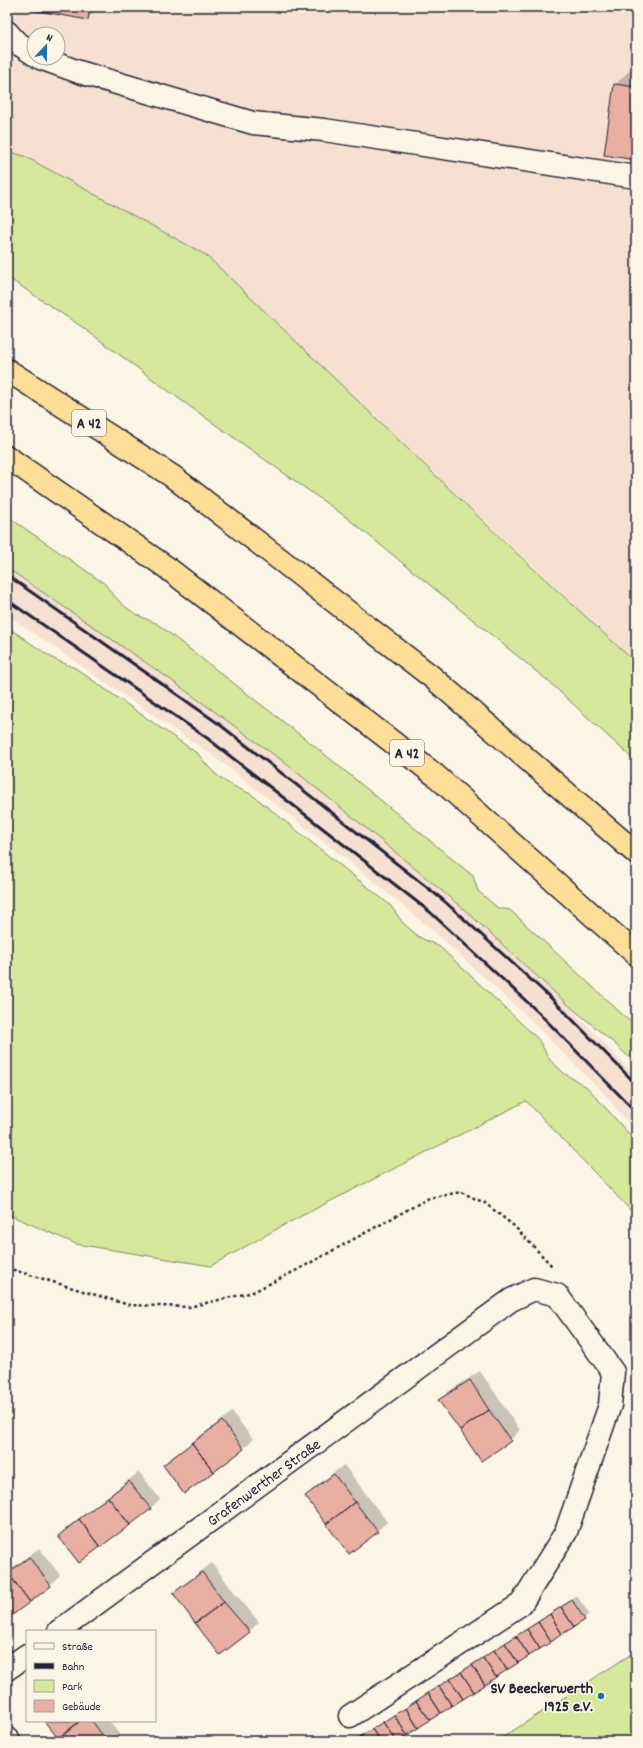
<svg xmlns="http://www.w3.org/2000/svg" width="643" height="1748" font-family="Dekko,sans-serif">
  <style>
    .built { fill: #f6e0d1; fill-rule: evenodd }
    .green { fill: #d5e89c; stroke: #7c856c }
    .shadow { fill: #0003 }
    .building { fill: #e8afa2; stroke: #22223b }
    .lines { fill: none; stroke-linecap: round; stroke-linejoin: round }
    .minor-casing { stroke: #22223b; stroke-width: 25 }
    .highway-casing { stroke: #22223b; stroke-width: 25 }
    .path { stroke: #22223b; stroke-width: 2.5; stroke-dasharray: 3 3; stroke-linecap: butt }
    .minor { stroke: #fcf5e5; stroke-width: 22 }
    .highway { stroke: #fdde96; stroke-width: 22 }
    .rail { stroke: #22223b; stroke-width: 3 }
    .poi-dot { fill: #1f6fb2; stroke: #fcf5e5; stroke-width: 1.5 }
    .labels { text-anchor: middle; stroke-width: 3.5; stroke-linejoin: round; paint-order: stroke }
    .shield { fill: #fcf5e5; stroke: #63616e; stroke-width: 1 }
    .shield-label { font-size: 15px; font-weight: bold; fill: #22223b }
    .street-label { font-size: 16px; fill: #22223b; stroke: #fcf5e5 }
    .poi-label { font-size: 16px; font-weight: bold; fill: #22223b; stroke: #fcf5e5; text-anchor: end }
  </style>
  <rect width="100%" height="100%" fill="#fcf5e5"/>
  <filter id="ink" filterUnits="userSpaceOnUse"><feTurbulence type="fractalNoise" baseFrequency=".025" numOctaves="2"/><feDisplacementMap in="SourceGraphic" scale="8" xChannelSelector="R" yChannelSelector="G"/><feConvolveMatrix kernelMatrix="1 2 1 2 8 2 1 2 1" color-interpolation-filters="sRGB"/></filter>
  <g filter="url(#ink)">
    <path class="built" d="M7,7H636V663L205,258L24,156L7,151ZM34,34H58V58H34Z
      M7,568L164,675L284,762L361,824L465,910L566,1003L636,1077V1132L603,1093L524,1014L431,929L345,858L216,758L7,615Z"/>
    <path class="green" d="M7,151L24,156L206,255L509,546L636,663V762L547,680L346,517L182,401L82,327L7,277Z
      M7,516L105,584C120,605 132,614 156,623L317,748L473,876L478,891L498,908L510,910L636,1027V1064L615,1044L566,1003L465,910L361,824L284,762L164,675L7,568Z
      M7,627L54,659L75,668L198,754C216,777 224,783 251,794L390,905L403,923L419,937L440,947L538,1039L550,1060L565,1074L587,1087L636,1142V1216L526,1101L284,1225L211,1266L76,1244L7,1214Z
      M636,1651V1741H497Z"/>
    <path class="shadow" d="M34,7H99L87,19Z
      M632,68H636V159L615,85Z
      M480,1371L520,1430L510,1440L481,1460L440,1400L449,1391Z
      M232,1412L253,1439L243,1449L164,1466L174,1456Z
      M344,1465L387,1522L377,1531L306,1496L316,1486Z
      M139,1472L160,1499L150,1509L59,1536L69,1526Z
      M39,1548L60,1575L50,1585L7,1618V1572Z
      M212,1563L234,1592L259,1622L250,1631L221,1653L174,1593L184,1584Z
      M577,1596L589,1614L584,1619L396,1741H354Z
      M45,1721H109L119,1734L112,1741H61L60,1739L69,1730Z"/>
    <path class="building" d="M33,7H90L88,20L33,10Z
      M614,84L636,87V160L604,155Z
      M470,1380L489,1410L460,1430L438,1400Z
      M489,1410L511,1441L481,1461L460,1430Z
      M222,1421L244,1449L214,1472L192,1443Z
      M192,1443L214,1472L184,1494L163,1465Z
      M334,1474L355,1502L326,1524L305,1496Z
      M129,1481L151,1509L130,1525L108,1497Z
      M108,1497L130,1525L100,1547L79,1519Z
      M355,1502L378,1532L349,1554L326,1524Z
      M79,1519L100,1547L79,1563L58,1536Z
      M29,1557L51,1586L30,1602L8,1573Z
      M202,1572L224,1602L195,1623L173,1593Z
      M7,1573H8L30,1602L7,1619Z
      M572,1600L585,1620L574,1627L561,1607Z
      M224,1602L250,1632L220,1655L195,1623Z
      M561,1607L574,1627L562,1634L550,1614Z
      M550,1614L562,1634L551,1642L538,1622Z
      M538,1622L551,1642L540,1649L527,1629Z
      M527,1629L540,1649L529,1656L516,1636Z
      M516,1636L529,1656L518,1663L505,1643Z
      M505,1643L518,1663L507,1670L494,1650Z
      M494,1650L507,1670L496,1677L483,1658Z
      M483,1658L496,1677L485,1685L472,1665Z
      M472,1665L485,1685L474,1692L461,1672Z
      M461,1672L474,1692L463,1699L450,1679Z
      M450,1679L463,1699L452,1706L439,1686Z
      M439,1686L452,1706L441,1713L428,1693Z
      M428,1693L441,1713L430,1720L416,1701Z
      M416,1701L430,1720L418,1728L406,1708Z
      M406,1708L418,1728L407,1735L394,1715Z
      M394,1715L407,1735L398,1741H396L383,1722Z
      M44,1721H80L58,1738Z
      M80,1721H92L107,1741H60L59,1739Z
      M383,1722L396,1741H380L372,1729Z
      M372,1729L380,1741H364L361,1736Z
      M361,1736L364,1741H354Z"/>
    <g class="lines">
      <g class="minor-casing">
        <g id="minor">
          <path d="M7,32L16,42L34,54"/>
          <path d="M40,58L79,72L253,123L324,130L636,177"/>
          <path id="s1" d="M59,1631L511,1300L534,1289L557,1295L613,1372L610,1405L566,1532L521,1604L350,1716"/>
          <path d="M7,1669L27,1655"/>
          <path d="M7,1739L9,1741"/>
        </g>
      </g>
      <g class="highway-casing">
        <path id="highway" d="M7,370L172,476L432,677L636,853
          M7,457L166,567L435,775L636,954"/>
      </g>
      <path class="path" d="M7,1268L129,1305L189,1307L253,1292L299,1269L429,1198L461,1192L485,1203L514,1226L552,1266"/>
      <use href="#minor" class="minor"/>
      <use href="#highway" class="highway"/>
      <path class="rail" d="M7,575L219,724L443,900L551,998L636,1084
        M7,600L207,738L430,912L538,1012L636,1112"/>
    </g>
  </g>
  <circle class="poi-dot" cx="601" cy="1696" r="4"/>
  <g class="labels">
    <g class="shield">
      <rect x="72" y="410" width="34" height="26" rx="3"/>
      <rect x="390" y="740" width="34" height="26" rx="3"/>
    </g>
    <g class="shield-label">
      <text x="89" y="428">A 42</text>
      <text x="407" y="758">A 42</text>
    </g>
    <g class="street-label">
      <text dy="6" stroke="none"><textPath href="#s1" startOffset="253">Grafenwerther Straße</textPath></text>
    </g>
    <g class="poi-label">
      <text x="593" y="1693">SV Beeckerwerth<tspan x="593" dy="18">1925 e.V.</tspan></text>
    </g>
  </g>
  <rect width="643" height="1748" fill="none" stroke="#fcf5e5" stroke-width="24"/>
  <rect x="12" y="12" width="619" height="1724" fill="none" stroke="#22223b" stroke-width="1.5" filter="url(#ink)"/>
  <rect x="26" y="1630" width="130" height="92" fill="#fcf5e5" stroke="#a5a1a1"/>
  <rect x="34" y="1643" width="20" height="6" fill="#fcf5e5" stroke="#a5a1a1"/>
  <text x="62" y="1650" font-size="12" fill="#22223b">Straße</text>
  <rect x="34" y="1663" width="20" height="6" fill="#22223b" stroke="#a5a1a1"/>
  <text x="62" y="1670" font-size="12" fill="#22223b">Bahn</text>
  <rect x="34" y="1680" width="20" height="12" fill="#d5e89c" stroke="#a5a1a1"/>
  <text x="62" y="1690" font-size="12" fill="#22223b">Park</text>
  <rect x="34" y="1700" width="20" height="12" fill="#e8afa2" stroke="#a5a1a1"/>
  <text x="62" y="1710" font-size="12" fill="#22223b">Gebäude</text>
  <g transform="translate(46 46) rotate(22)"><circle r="19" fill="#fcf5e5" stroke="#a5a1a1"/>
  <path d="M0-3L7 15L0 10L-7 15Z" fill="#1f6fb2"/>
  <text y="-6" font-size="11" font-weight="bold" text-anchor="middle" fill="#22223b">N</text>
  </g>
</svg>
